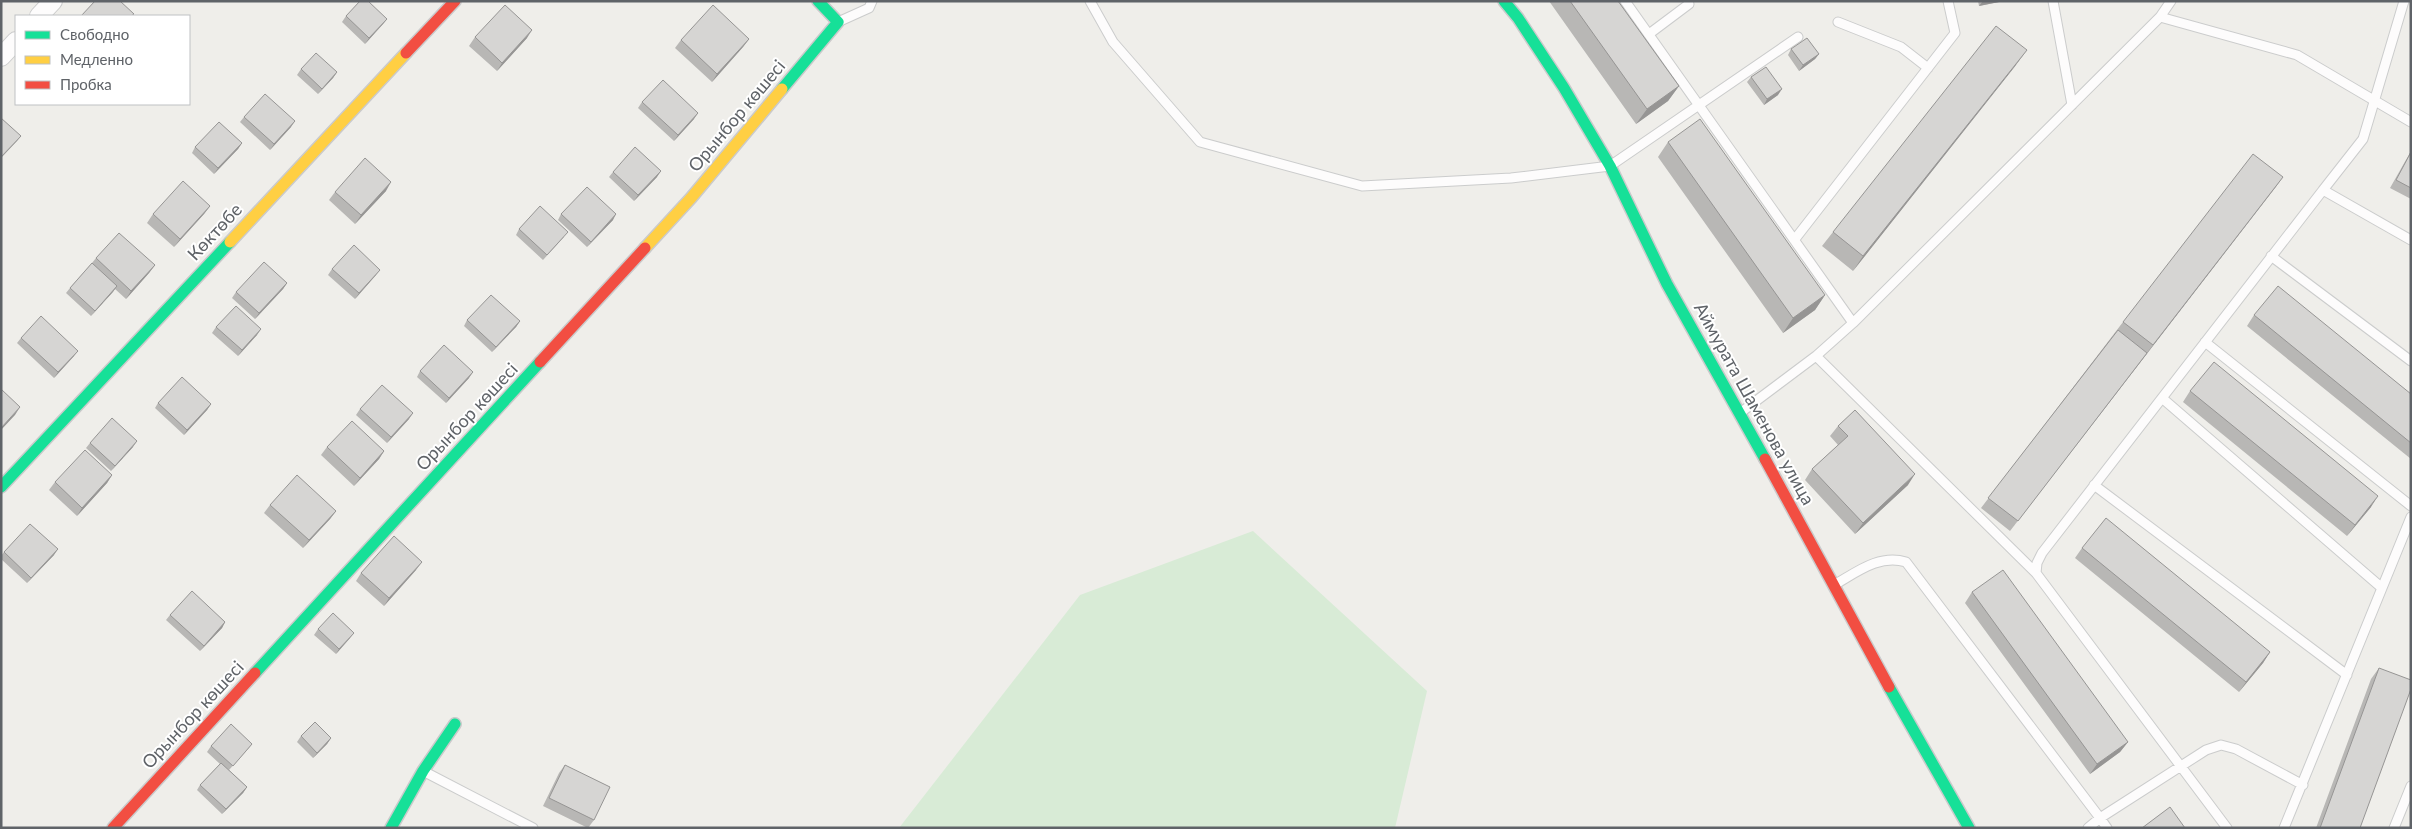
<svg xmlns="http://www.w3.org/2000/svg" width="2412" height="829" font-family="Lato,sans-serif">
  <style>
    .green { fill: #d8ebd6 }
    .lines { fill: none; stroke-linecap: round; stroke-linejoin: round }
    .lane-casing { stroke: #cbcccc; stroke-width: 11 }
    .street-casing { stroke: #cbcccc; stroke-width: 20 }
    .fast-casing { stroke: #cacacb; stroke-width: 14 }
    .slow-casing { stroke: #cacacb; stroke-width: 14 }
    .jam-casing { stroke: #cacacb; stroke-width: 14 }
    .lane { stroke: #fdfcfc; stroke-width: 9 }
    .street { stroke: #fdfcfc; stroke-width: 18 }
    .fast { stroke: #16e098; stroke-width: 11 }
    .slow { stroke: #ffcf43; stroke-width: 11 }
    .jam { stroke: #f24e42; stroke-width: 11 }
    .wall { fill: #b8b7b5 }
    .shaded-wall { fill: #969594 }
    .building { fill: #d6d5d3; stroke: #969594 }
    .labels { text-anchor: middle; stroke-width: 4; stroke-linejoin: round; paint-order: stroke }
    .street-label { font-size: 18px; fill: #5f6368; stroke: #fff }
  </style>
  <rect width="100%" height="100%" fill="#efeeea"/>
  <path class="green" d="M1253,531L1427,691L1395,828H899L1080,595Z"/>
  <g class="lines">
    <g class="lane-casing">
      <path id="lane" d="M1090,1L1113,42L1200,142L1362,186L1511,178L1610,166L1798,37
        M1625,1L1853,323
        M2053,1L2072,105
        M2404,1L2363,139L2323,190L2411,240
        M2160,17L2297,55L2411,122
        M838,22L869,8L872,1
        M1838,22L1901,47L1928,68
        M1649,34L1689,4
        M1795,239L1955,33L1948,1
        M2271,256L2411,361
        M2205,342L2411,506
        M2162,398L2382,588
        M1740,413L1816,356
        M2094,485L2347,675
        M2036,573L1816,356L1853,323L2160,17L2171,1
        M1834,585C1857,572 1879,554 1906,562L2100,818L2206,750L2221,745L2236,749L2303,785
        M423,771L533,828
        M2088,828L2100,818L2107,828
        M2227,828L2036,573L2037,563L2042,553L2323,190
        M2284,828L2411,517
        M2394,828L2411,786"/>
    </g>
    <g class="street-casing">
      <path id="street" d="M39,16L53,1
        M1,57L16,41"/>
    </g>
    <g class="fast-casing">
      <path id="fast" d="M1504,1L1518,18L1564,88L1610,166L1667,284L1765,459
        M782,89L838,22L818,1
        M1,487L230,242
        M255,673L540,362
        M1889,687L1969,828
        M391,828L423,771L455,724"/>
    </g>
    <g class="slow-casing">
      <path id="slow" d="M230,242L406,53
        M645,248L691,198L782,89"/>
    </g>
    <g class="jam-casing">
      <path id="jam" d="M406,53L455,1
        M540,362L645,248
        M1765,459L1889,687
        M113,828L255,673"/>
    </g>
    <use href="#lane" class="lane"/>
    <use href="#street" class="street"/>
    <use href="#fast" class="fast"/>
    <use href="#slow" class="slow"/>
    <use href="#jam" class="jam"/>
  </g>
  <path class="wall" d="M1549,1H1618L1679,86L1668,101L1636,124Z
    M1978,1H2004L1979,6Z
    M346,16L387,19L383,24L365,44L342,22Z
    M475,37L527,38L497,71L469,46Z
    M749,39L743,47L712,82L675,48L681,40Z
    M1791,49L1819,54L1815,59L1799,71L1788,55Z
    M2016,65L1853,271L1822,246L1833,232Z
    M301,69L337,72L333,78L318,94L297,75Z
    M1751,77L1778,95L1764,105L1747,82Z
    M642,102L694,119L674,141L638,108Z
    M244,117L291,127L270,150L240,122Z
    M1668,142L1825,295L1815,310L1783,333L1658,157Z
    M242,143L238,149L214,174L192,153L195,147Z
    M2411,151V199L2390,188Z
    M613,172L657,177L634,201L609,177Z
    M2283,177L2010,531L1981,508L2123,322Z
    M386,191L355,224L329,200L335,192Z
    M210,206L204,214L174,247L147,223L153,214Z
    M561,214L613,220L587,247L558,220Z
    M519,229L564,237L543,260L516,235Z
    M96,258L155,265L149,273L126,299L115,289L91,316L66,293L70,288L92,263Z
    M332,269L376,275L355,299L328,275Z
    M287,283L283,289L255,319L232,298L236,292Z
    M2254,315L2411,394V459L2247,326Z
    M467,320L520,321L516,327L492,352L464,326Z
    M216,327L257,335L238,356L212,333Z
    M21,338L74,356L54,378L17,343Z
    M420,371L469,378L446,403L417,377Z
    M2190,391L2371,507L2347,536L2183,402Z
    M158,403L211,404L207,410L184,435L155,408Z
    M360,409L409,419L387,443L356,415Z
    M1838,426L1908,485L1855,534L1805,480L1812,469L1838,445L1830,436Z
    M90,443L133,447L111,471L86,448Z
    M327,447L384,451L379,459L354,486L321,455Z
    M112,475L107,483L77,516L49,490L55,482Z
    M270,505L336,511L330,519L303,548L264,513Z
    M2082,548L2270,652L2263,663L2239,692L2075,558Z
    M4,552L54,555L27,583L1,559V556Z
    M416,570L384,606L356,581L361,573Z
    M1972,592L2128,742L2120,752L2090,774L1965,603Z
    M170,615L225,622L222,628L200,651L166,620Z
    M318,629L350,638L336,654L314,635Z
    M2379,668L2360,828H2316L2371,679Z
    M301,736L331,738L327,744L313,758L297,742Z
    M252,744L248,749L229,770L247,787L243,793L222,814L197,790L200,785L220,764L207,752L211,746Z
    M565,765L594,820L588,828L543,806L559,773Z"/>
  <path class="shaded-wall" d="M1983,1H2004L1979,6Z
    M387,19L383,24L365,44L369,38Z
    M532,30L527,38L497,71L502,63Z
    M749,39L743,47L712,82L717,74Z
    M2027,50L2016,65L1853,271L1863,256Z
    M1819,54L1815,59L1799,71L1803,65Z
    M337,72L333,78L318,94L322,89Z
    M1679,86L1668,101L1636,124L1647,109Z
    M1782,89L1778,95L1764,105L1767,99Z
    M698,113L694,119L674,141L678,135Z
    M295,121L291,127L270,150L274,144Z
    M21,136L17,141L1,158V157Z
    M242,143L238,149L214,174L218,168Z
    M661,171L657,177L634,201L638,195Z
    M2283,177L2275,188L2010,531L2153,345Z
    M391,182L386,191L355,224L361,215Z
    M210,206L204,214L174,247L180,239Z
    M616,214L613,220L587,247L591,242Z
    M155,265L149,273L126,299L131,291Z
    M380,270L376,275L355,299L359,293Z
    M287,283L283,289L255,319L259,313Z
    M117,286L113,292L91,316L95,311Z
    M1825,295L1815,310L1783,333L1793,318Z
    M520,321L516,327L492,352L496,347Z
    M261,329L257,335L238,356L242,350Z
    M78,351L74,356L54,378L58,372Z
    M473,372L469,378L446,403L449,398Z
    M211,404L207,410L184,435L187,430Z
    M20,407L15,415L1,430V428Z
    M413,413L409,419L387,443L391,437Z
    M137,441L133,447L111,471L115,466Z
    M384,451L379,459L354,486L360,478Z
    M1915,474L1908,485L1855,534L1863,523Z
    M112,475L107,483L77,516L82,508Z
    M2378,496L2371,507L2347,536L2355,525Z
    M336,511L330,519L303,548L309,540Z
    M58,549L54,555L27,583L31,578Z
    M422,562L416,570L384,606L389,598Z
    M225,622L222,628L200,651L204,646Z
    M354,633L350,638L336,654L339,649Z
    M2270,652L2263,663L2239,692L2246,682Z
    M331,738L327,744L313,758L317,753Z
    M2128,742L2120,752L2090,774L2097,764Z
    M247,787L243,793L222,814L226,809Z"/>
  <path class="building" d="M95,1H120L134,14L131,16H81Z
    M360,1H368L387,19L369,38L346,16Z
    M1570,1H1618L1679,86L1647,109Z
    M505,5L532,30L502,63L475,37Z
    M713,5L749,39L717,74L681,40Z
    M1996,26L2027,50L1863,256L1833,232Z
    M1807,38L1819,54L1803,65L1791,49Z
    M316,53L337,72L322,89L301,69Z
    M1766,67L1782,89L1767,99L1751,77Z
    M663,80L698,113L678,135L642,102Z
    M265,94L295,121L274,144L244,117Z
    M1,118L21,136L1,157Z
    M1700,119L1825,295L1793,318L1668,142Z
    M219,122L242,143L218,168L195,147Z
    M635,147L661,171L638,195L613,172Z
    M2411,152V188L2396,180Z
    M2253,154L2283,177L2153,345L2123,322Z
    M365,158L391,182L361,215L335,192Z
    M183,181L210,206L180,239L153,214Z
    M587,187L616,214L591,242L561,214Z
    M540,206L568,232L547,255L519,229Z
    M119,233L155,265L131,291L96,258Z
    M354,245L380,270L359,293L332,269Z
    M264,262L287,283L259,313L236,292Z
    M92,263L117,286L95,311L70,288Z
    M2278,286L2411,394V443L2254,315Z
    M491,295L520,321L496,347L467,320Z
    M236,306L261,329L242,350L216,327Z
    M41,316L78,351L58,372L21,338Z
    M2118,330L2147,353L2018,521L1988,498Z
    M444,345L473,372L449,398L420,371Z
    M2214,362L2378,496L2355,525L2190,391Z
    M182,377L211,404L187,430L158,403Z
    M382,385L413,413L391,437L360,409Z
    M1,389L20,407L1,428Z
    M1855,410L1915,474L1863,523L1812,469L1848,436L1838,426Z
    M112,418L137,441L115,466L90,443Z
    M352,421L384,451L360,478L327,447Z
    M85,450L112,475L82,508L55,482Z
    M297,475L336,511L309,540L270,505Z
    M2106,518L2270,652L2246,682L2082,548Z
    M30,524L58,549L31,578L4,552Z
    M394,536L422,562L389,598L361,573Z
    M2003,570L2128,742L2097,764L1972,592Z
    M192,591L225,622L204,646L170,615Z
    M333,613L354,633L339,649L318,629Z
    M2379,668L2411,680V689L2360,828H2320Z
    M315,722L331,738L317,753L301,736Z
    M231,724L252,744L233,766L211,746Z
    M221,763L247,787L226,809L200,785Z
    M565,765L610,787L594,820L549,798Z
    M2170,807L2185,828H2142Z"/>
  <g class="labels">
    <g class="street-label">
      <text transform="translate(737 116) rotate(-50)" y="6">Орынбор көшесі</text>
      <text transform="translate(215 232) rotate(-47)" y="6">Көктөбе</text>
      <text transform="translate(1754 404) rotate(61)" y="6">Аймурата Шаменова улица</text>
      <text transform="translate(467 417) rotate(-47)" y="6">Орынбор көшесі</text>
      <text transform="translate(193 715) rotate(-47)" y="6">Орынбор көшесі</text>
    </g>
  </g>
  <rect width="2412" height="829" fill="none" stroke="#5f6368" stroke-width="5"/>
  <rect x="15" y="15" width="175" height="90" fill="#ffffff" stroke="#bfc1c3"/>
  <rect x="25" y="31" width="25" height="8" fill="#16e098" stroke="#bfc1c3"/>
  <text x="60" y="40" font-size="15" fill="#5f6368">Свободно</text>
  <rect x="25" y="56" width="25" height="8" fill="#ffcf43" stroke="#bfc1c3"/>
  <text x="60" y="65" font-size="15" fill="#5f6368">Медленно</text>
  <rect x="25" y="81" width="25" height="8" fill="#f24e42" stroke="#bfc1c3"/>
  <text x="60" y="90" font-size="15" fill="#5f6368">Пробка</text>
</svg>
